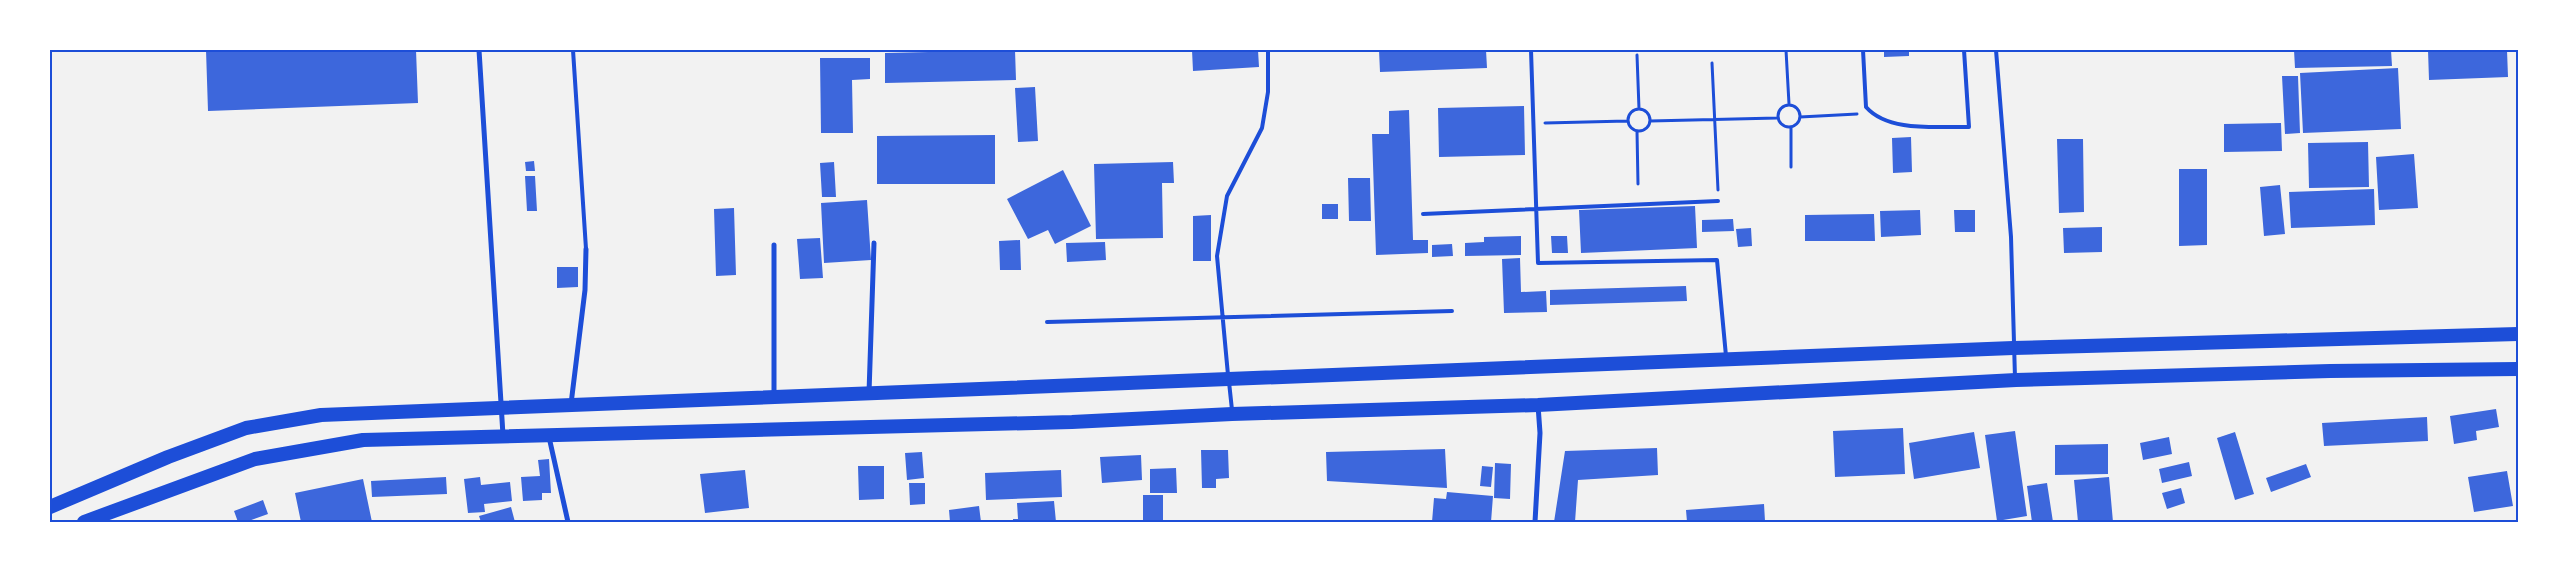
<svg xmlns="http://www.w3.org/2000/svg" width="2568" height="572" font-family="'Nunito Sans',sans-serif">
  <style>
    .building { fill: #3d67dc }
    .lines { fill: none; stroke-linecap: round; stroke-linejoin: round }
    .path { stroke: #1d4ed8; stroke-width: 3 }
    .service { stroke: #1d4ed8; stroke-width: 4 }
    .minor { stroke: #1d4ed8; stroke-width: 5 }
    .trunk { stroke: #1d4ed8; stroke-width: 14 }
    .neatline { fill: none; stroke: #1d4ed8; stroke-width: 2 }
  </style>
  <rect width="100%" height="100%" fill="#f2f2f2"/>
  <path class="building" d="M206,50H416L418,103L208,111Z
    M1015,50L1016,80L885,83V53Z
    M1192,50H1258L1259,67L1193,71Z
    M1379,50H1486L1487,68L1380,72Z
    M1884,50H1909V56L1884,57Z
    M2294,50H2391L2392,66L2295,68Z
    M2428,50H2507L2508,77L2429,80Z
    M820,58H870V79L852,80L853,133H821Z
    M2398,68L2401,129L2303,133L2300,73Z
    M2282,76H2298L2300,133L2285,134Z
    M1035,87L1038,141L1018,142L1015,88Z
    M1524,106L1525,155L1439,157L1438,108Z
    M1409,110L1413,240H1428V253L1376,255L1372,134H1389V111Z
    M2281,123L2282,151L2224,152V124Z
    M995,135V184H877V136Z
    M1911,137L1912,172L1893,173L1892,138Z
    M2057,139H2083L2084,212L2059,213Z
    M2368,142L2369,187L2309,188L2308,143Z
    M2414,154L2418,208L2379,210L2376,157Z
    M534,161L535,171H526L525,162Z
    M834,162L836,197H822L820,163Z
    M1173,162L1174,183H1162L1163,238L1096,239L1094,164Z
    M2179,169H2207V245L2179,246Z
    M1063,170L1091,226L1055,244L1048,230L1028,239L1007,199Z
    M525,176H535L537,211H527Z
    M1348,178H1370L1371,221H1349Z
    M2280,185L2285,234L2264,236L2260,187Z
    M2374,189L2375,225L2291,228L2289,192Z
    M867,200L871,260L824,263L821,203Z
    M1322,204H1338V219H1322Z
    M1695,206L1697,248L1581,253L1579,210Z
    M734,208L736,275L716,276L714,209Z
    M1920,210L1921,235L1881,237L1880,211Z
    M1954,210H1975V232H1955Z
    M1874,214L1875,241H1805V215Z
    M1211,215V261H1193V216Z
    M1733,219L1734,231L1702,232V220Z
    M2102,227V252L2064,253L2063,228Z
    M1751,228L1752,246L1738,247L1736,229Z
    M1521,236V255L1465,256V243L1484,242V237Z
    M1551,236H1567L1568,253H1552Z
    M820,238L823,278L800,279L797,239Z
    M1020,240L1021,270H1000L999,241Z
    M1105,242L1106,260L1067,262L1066,243Z
    M1452,244L1453,256L1432,257V245Z
    M1520,258L1521,292L1546,291L1547,312L1504,313L1502,259Z
    M557,267H578V287L557,288Z
    M1686,286L1687,301L1550,305V290Z
    M2496,409L2499,427L2476,431L2477,440L2454,444L2450,416Z
    M2427,417L2428,441L2324,446L2322,423Z
    M1903,428L1905,474L1835,477L1833,431Z
    M2015,431L2027,516L1997,521L1985,435Z
    M1974,432L1980,468L1914,479L1909,443Z
    M2235,432L2254,494L2235,500L2217,438Z
    M2169,437L2172,454L2143,460L2140,443Z
    M2108,444V474L2055,475V445Z
    M1657,448L1658,475L1578,480L1575,522H1554L1565,451Z
    M1445,449L1447,488L1327,481L1326,452Z
    M1201,450H1228L1229,478L1216,479V488H1202Z
    M922,452L924,478L907,480L905,453Z
    M1141,455L1142,480L1102,483L1100,457Z
    M549,459L551,493H542V500L523,501L521,477L540,476L538,460Z
    M2189,462L2192,476L2162,483L2159,469Z
    M1495,463L1511,464L1510,499L1494,498Z
    M2306,464L2311,477L2271,492L2266,478Z
    M858,466H884V499L859,500Z
    M1482,466L1493,467L1491,487L1480,486Z
    M1176,468L1177,493H1150V469Z
    M745,470L749,508L705,513L700,474Z
    M1061,470L1062,497L986,500L985,473Z
    M2507,471L2513,506L2474,512L2468,477Z
    M446,477L447,494L372,497L371,481Z
    M480,477L481,485L510,482L512,501L484,504L485,512L468,513L464,479Z
    M2109,477L2113,522H2078L2074,480Z
    M363,479L372,522H301L295,493Z
    M909,483H925V504L910,505Z
    M2047,483L2053,522H2032L2027,486Z
    M2181,488L2185,503L2167,509L2162,493Z
    M1447,492L1493,496L1491,522H1432L1434,498L1446,499Z
    M1143,495H1163V522H1143Z
    M263,500L268,514L246,522H238L234,511Z
    M1054,501L1056,522H1013V519H1018L1017,503Z
    M1764,504L1765,521L1687,522L1686,510Z
    M979,506L981,522H950L949,510Z
    M511,507L515,522H481L479,516Z"/>
  <g class="lines">
    <path class="path" d="M1786,50L1789,104
      M1637,55L1639,109
      M1712,63L1718,190
      M1778 116a11 11 0 1 1 22 0a11 11 0 1 1-22 0Z
      M1628 120a11 11 0 1 1 22 0a11 11 0 1 1-22 0Z
      M1800,117L1857,114
      M1650,121L1777,118
      M1545,123L1627,121
      M1791,127V167
      M1637,131L1638,184"/>
    <path class="service" d="M573,50L586,249
      M1531,50L1538,263L1717,260L1726,356
      M1863,50L1866,107C1889,133 1938,126 1969,127L1964,50
      M1996,50L2011,237L2015,378
      M1423,214L1718,201
      M1047,322L1452,311
      M1228,375L1217,256L1227,196L1262,128L1268,92V50
      M1229,382L1232,410"/>
    <path class="minor" d="M479,50L503,435
      M869,393L874,243
      M774,397V245
      M571,404L585,290L586,249
      M549,437L568,522
      M1535,522L1540,433L1538,405"/>
    <path class="trunk" d="M50,507L168,457L246,428L321,415L2013,348L2518,334
      M84,522L255,459L363,440L1072,422L1232,414L1538,405L2016,380L2330,371L2518,369"/>
  </g>
  <rect width="2568" height="572" fill="none" stroke="#ffffff" stroke-width="102"/>
  <rect x="51" y="51" width="2466" height="470" class="neatline"/>
</svg>
